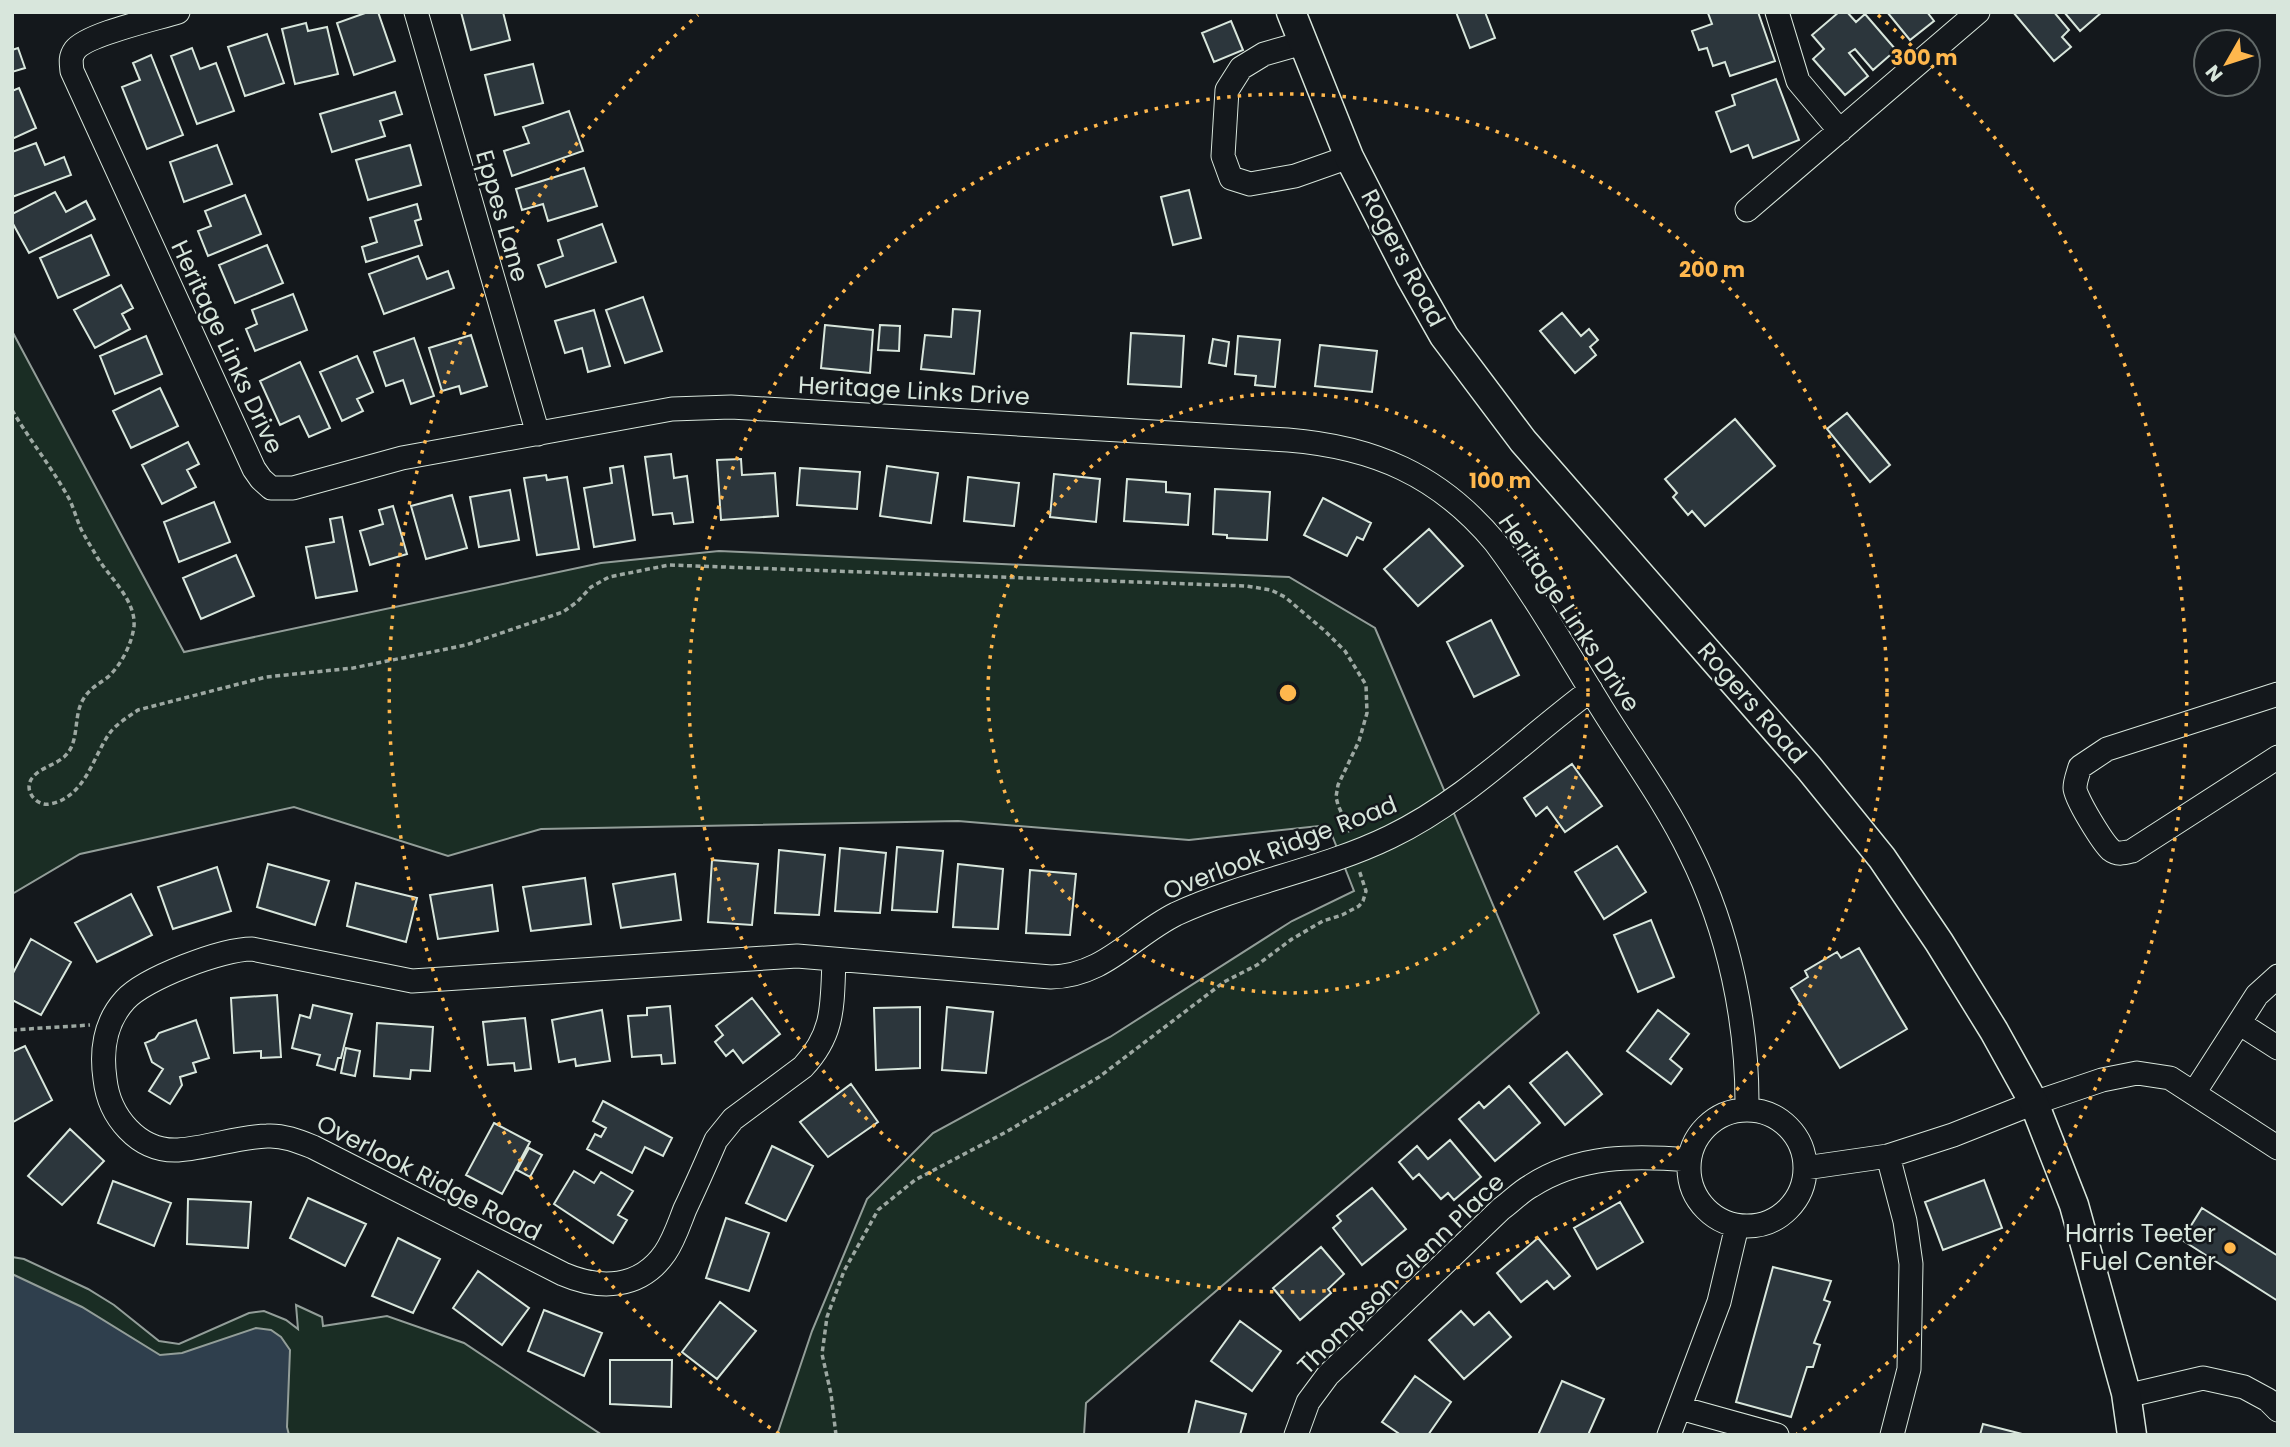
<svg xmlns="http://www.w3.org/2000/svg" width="2290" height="1447" font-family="Poppins,sans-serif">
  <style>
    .green { fill: #1a2d24; stroke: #939e99; stroke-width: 2 }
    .water { fill: #2f3f4d; stroke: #939e99; stroke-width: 2 }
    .building { fill: #2c363c; stroke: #d8e6dc; stroke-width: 2 }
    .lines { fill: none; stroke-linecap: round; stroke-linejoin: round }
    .minor-casing { stroke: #d8e6dc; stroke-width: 25 }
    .major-casing { stroke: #d8e6dc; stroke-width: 31 }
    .path { stroke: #9da8a2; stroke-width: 3.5; stroke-dasharray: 5 3.5; stroke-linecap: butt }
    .minor { stroke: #14181c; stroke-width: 23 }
    .major { stroke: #14181c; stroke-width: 28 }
    .ring { fill: none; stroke: #ffb74d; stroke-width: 3.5; stroke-dasharray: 3.5 7 }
    .poi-dot { fill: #ffb74d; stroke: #14181c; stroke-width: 2.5 }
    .labels { text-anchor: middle; stroke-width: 5; stroke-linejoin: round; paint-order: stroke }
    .street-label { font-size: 24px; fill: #d8e6dc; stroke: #14181c }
    .poi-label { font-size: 24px; fill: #d8e6dc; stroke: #14181c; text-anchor: end }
    .centre { fill: #ffb74d; stroke: #14181c; stroke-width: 3.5 }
    .ring-label { font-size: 21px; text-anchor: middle; font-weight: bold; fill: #ffb74d; stroke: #14181c; stroke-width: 5; stroke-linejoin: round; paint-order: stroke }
  </style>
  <rect width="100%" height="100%" fill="#14181c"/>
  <path class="green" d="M12,331L184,652L601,563L719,551L1289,577L1375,628L1539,1013L1086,1403L1084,1435H777L812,1331L867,1199L933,1133L1110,1037L1292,921L1354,891L1328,825L1189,840L958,821L541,829L448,856L294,807L80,854L12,894Z
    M12,1257L24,1259L88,1289L114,1305L159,1341L179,1344L249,1313L264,1311L286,1320L298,1329L296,1305L322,1317L323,1326L387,1316L464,1343L602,1435H12Z"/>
  <path class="water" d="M12,1274L82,1307L160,1355L182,1353L256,1328L271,1330L281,1337L290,1350L287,1427L289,1435H12Z"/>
  <path class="building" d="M368,12H378L395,61L354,75L337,23Z
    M461,12H503L510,40L471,50Z
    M1456,12H1485L1495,38L1470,48Z
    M1711,12H1758L1775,61L1730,76L1725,62L1713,66L1707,48L1699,50L1692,31L1712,24L1708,13Z
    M1839,12H1847L1856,22L1865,14L1896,50L1873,70L1855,49L1849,53L1868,76L1845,95L1813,59L1824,49L1812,35Z
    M1887,12H1927L1934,21L1910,40Z
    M2013,12H2054L2069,30L2062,37L2071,47L2054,61Z
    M2064,12H2102L2080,31Z
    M1231,21L1243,50L1214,62L1202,33Z
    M306,23L308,31L327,27L338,74L295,84L282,29Z
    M267,34L284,83L245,96L228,47Z
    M18,48L25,68L12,72V50Z
    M192,48L200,69L216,63L234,111L197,124L171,56Z
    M151,55L183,135L147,149L122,87L140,80L133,63Z
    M533,64L543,103L495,115L485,75Z
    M1776,79L1799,140L1753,158L1748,145L1731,152L1716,112L1735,105L1732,95Z
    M19,88L36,128L12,139V91Z
    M395,92L402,114L380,121L385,136L332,152L320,114Z
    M569,111L583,151L512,176L504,151L529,143L523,127Z
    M36,143L45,165L64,157L71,175L12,197V152Z
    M217,145L232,184L184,202L170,162Z
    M410,145L421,185L368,200L356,160Z
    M584,168L597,206L548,221L543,204L522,210L516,189Z
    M1189,190L1201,238L1173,245L1161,197Z
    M55,192L66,212L86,201L95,219L29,253L12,222V214Z
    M245,195L261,234L208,256L198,231L211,226L205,211Z
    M417,204L421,219L415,221L422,245L366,262L362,247L377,242L370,218Z
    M602,224L616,262L546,287L538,265L563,256L558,240Z
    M91,235L109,275L58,298L40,258Z
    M267,245L283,283L235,303L219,265Z
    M418,256L427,279L448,271L454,288L384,314L369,274Z
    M121,285L133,308L122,314L130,329L95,348L74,310Z
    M293,294L307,330L255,351L246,329L257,324L252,310Z
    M643,297L662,351L625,363L606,310Z
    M953,309L980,311L974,374L921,369L925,335L951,337Z
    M594,310L610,366L588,372L582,348L565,353L555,321Z
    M1562,313L1581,336L1589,329L1598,340L1590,347L1596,355L1575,373L1540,331Z
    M825,325L873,330L870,373L821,368Z
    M880,325L900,326L899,351L878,350Z
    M1131,333L1184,336L1181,387L1128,384Z
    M471,335L487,386L461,394L459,386L442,391L429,348Z
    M146,336L162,374L115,394L100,356Z
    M1238,336L1280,340L1275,387L1255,385L1256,376L1235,374Z
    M414,338L434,396L411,404L403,380L386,386L374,352Z
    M1213,339L1229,342L1226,366L1209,363Z
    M1320,345L1377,351L1372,392L1315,386Z
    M357,356L373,392L357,399L363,411L342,421L320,372Z
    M300,362L330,428L309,437L299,416L280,425L260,381Z
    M160,388L178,426L131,448L113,411Z
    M1847,413L1890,465L1870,482L1827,429Z
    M1735,419L1775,466L1705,526L1692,511L1688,515L1673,497L1677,493L1665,479Z
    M188,442L199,464L187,470L196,487L162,504L142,465Z
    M671,454L674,478L687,476L693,522L674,524L672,513L653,515L645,457Z
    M741,459L742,475L775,473L778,516L721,520L717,460Z
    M623,466L635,540L594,547L584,488L612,483L610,468Z
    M887,466L938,473L931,523L880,516Z
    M800,468L860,472L857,509L797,505Z
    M1054,474L1100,479L1096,522L1050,517Z
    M546,475L547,480L567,477L579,549L537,555L524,478Z
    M968,477L1019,483L1014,526L964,521Z
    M1127,479L1166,482V492L1190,494L1188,525L1124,521Z
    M1215,489L1270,492L1267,540L1227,538V535L1213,534Z
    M510,490L519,540L479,547L470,497Z
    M452,495L467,548L426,559L411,506Z
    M1323,498L1371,523L1363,540L1357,537L1347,556L1304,535Z
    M214,502L230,542L179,562L164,522Z
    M393,506L407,554L370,565L360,531L383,524L379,510Z
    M342,517L357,591L316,598L306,547L334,542L330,519Z
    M1429,529L1463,566L1418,606L1384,569Z
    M236,555L254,596L201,619L183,578Z
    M1491,620L1519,675L1474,697L1447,642Z
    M1572,764L1602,806L1565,832L1547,807L1536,816L1524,798Z
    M1617,846L1646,892L1604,919L1575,872Z
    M897,847L943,851L937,912L892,910Z
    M840,848L886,853L880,913L835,911Z
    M779,850L825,855L819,915L775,913Z
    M712,860L758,864L752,925L708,922Z
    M268,864L329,881L315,925L257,907Z
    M958,864L1003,869L998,929L953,927Z
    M217,867L231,911L173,929L158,887Z
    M1030,870L1076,874L1070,935L1026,933Z
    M675,874L681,920L621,928L613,884Z
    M585,878L591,924L531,931L523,887Z
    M356,883L417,898L406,942L347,926Z
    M492,885L498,931L438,939L430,895Z
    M131,894L152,935L97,962L75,923Z
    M1651,920L1674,977L1638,992L1614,935Z
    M31,939L71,962L41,1015L12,1000V975Z
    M1859,948L1907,1029L1840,1068L1791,988L1808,977L1805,971L1837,952L1841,958Z
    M277,995L281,1057L261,1058V1051L234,1053L231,998Z
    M752,998L780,1034L743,1063L733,1050L726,1056L715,1042L723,1035L716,1026Z
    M313,1005L352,1014L341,1058H338L335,1070L317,1065L320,1055L292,1048L300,1015L310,1018Z
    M670,1006L675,1063L662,1064L661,1055L632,1057L628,1016L647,1015V1008Z
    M920,1007V1068L876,1070L874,1008Z
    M947,1007L993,1012L986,1073L942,1070Z
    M602,1010L610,1061L576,1066L575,1059L559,1062L552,1020Z
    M1658,1010L1689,1034L1670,1059L1682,1069L1671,1084L1627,1051Z
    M525,1018L531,1069L515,1071L514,1063L488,1065L483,1022Z
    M196,1020L209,1058L193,1063L196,1072L180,1077L182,1085L170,1104L149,1091L163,1069L152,1062L145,1043L155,1039L159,1033Z
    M377,1023L433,1027L430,1071L411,1070L410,1079L374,1076Z
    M25,1046L52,1100L13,1122L12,1052Z
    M346,1048L360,1051L355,1076L341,1073Z
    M1567,1052L1602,1094L1565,1125L1530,1083Z
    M851,1084L878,1122L828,1157L800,1122Z
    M1509,1086L1540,1123L1495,1161L1459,1119L1479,1102L1484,1108Z
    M603,1101L672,1138L663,1156L645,1147L632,1173L587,1149L595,1134L601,1137L606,1128L593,1121Z
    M494,1123L530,1142L502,1194L466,1175Z
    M70,1129L104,1161L62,1205L28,1176Z
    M1450,1140L1481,1177L1454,1200L1448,1193L1441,1199L1419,1174L1413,1179L1399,1162L1417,1146L1428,1159Z
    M772,1146L813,1166L786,1221L746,1203Z
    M529,1148L542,1155L530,1177L517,1170Z
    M574,1171L594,1183L601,1172L633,1191L618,1215L627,1220L613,1243L554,1204Z
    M1984,1180L2002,1228L1943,1250L1925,1202Z
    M113,1181L171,1203L154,1246L98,1223Z
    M1372,1188L1406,1229L1362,1265L1333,1228L1341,1221L1337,1216Z
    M308,1198L366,1224L345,1266L290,1238Z
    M188,1199L251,1202L248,1248L187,1244Z
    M1620,1202L1643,1242L1597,1269L1574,1228Z
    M2202,1208L2278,1256V1301L2182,1240Z
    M726,1218L769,1233L749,1291L706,1278Z
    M398,1238L440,1259L413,1313L372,1296Z
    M1538,1238L1570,1276L1554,1289L1547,1281L1521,1302L1497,1273Z
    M1321,1247L1344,1274L1328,1289L1331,1293L1300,1320L1273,1288Z
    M1773,1267L1831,1281L1824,1300L1830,1302L1814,1343L1820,1345L1813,1367H1807L1791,1417L1736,1402Z
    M478,1271L529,1308L502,1345L453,1308Z
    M720,1302L756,1331L717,1379L682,1352Z
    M544,1310L602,1333L584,1376L528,1351Z
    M1461,1311L1474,1325L1489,1312L1511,1337L1464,1379L1429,1340Z
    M1240,1321L1281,1351L1252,1391L1211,1361Z
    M610,1360H672L671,1407L610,1404Z
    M1415,1376L1451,1402L1428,1435H1401L1382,1422Z
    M1562,1381L1604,1399L1588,1435H1538Z
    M1196,1401L1246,1414L1240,1435H1188Z
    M1983,1424L2026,1435H1980Z"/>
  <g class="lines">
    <g class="minor-casing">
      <path id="minor" d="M178,12C156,19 87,34 75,50C70,57 71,62 72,71L254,469L261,479L271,488H293L402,458L672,409L731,407L1288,440C1374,447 1439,475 1495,542C1534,594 1567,652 1601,707C1630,754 1666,803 1690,853C1729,931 1748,1023 1747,1110
        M416,12L538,434
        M1777,12L1798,81L1840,131
        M1303,43L1264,54L1241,68L1227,90L1223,156L1231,178L1250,184L1295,176L1349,157
        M1747,210L1978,12
        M2278,694L2107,749L2080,767C2078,774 2075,781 2075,788C2075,798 2103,843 2111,850C2117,855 2124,853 2132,851L2278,757
        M834,960C832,1004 835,1033 803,1067L733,1119L716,1140C706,1163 696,1186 685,1209C679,1224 674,1240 665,1253C640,1289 600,1290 563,1274L313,1147C298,1141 283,1135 267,1136C237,1137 208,1148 178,1150C138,1152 109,1116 105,1079C101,1051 105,1022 125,1000C145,978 222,949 252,949L412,981L797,956L1051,977C1104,976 1132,936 1176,914C1245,882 1322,870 1390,837C1465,801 1525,739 1591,690
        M2239,1023L2278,1048
        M2194,1093L2257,995L2278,976
        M1689 1168a58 58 0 1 1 116 0a58 58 0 1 1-116 0Z
        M1888,1156L1905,1221L1911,1264L1909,1369L1892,1435
        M1805,1168L1888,1156L1953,1135L2034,1103L2102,1080L2137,1073L2170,1078L2278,1148
        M2126,1396L2203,1378L2244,1387L2268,1400L2278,1410
        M1680,1408L1777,1435
        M1296,1435L1308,1402L1328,1375L1501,1209C1511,1202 1520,1192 1531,1186C1579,1155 1634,1155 1689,1160
        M1669,1435L1719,1302L1737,1226"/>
    </g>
    <g class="major-casing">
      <path id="major" d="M1291,12L1349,157L1410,276L1444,336L1523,441L1809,768L1882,858L1939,942L1994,1031L2034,1103L2074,1205L2126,1393L2132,1435"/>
    </g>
    <path class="path" d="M12,410C29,439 50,465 67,495C73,505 76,518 81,529C86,539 92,548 97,557C109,577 136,600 134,626C132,644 121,665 108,677C99,684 90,688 84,698C72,716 81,742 64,757C55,765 40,768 33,777C22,789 36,807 50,804C85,797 92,759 109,734C116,724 128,717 138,710L266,677L353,668L466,645L563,612L577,602L591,587L609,577L669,565L1246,586L1271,590L1285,597L1325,631L1345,651L1366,685L1367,713L1359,741L1338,785L1336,797L1338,805L1350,832
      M12,1030L90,1025
      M836,1435L831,1394L822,1354L827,1317L844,1271L878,1210L915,1180L1006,1132L1099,1077L1224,982L1257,965L1292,939L1323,921L1342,915L1359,906L1363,901L1366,891L1359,870"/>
    <use href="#minor" class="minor"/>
    <use href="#major" class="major"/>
  </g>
  <g class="ring">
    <circle cx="1288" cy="693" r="300"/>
    <circle cx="1288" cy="693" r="599"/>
    <path d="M779 1434A899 899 0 0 1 698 15M1878 15A899 899 0 0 1 1797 1434"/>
  </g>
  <circle class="poi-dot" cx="2230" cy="1248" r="7"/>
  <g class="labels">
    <g class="street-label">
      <text transform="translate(502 216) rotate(74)" y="8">Eppes Lane</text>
      <text transform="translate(1403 258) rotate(62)" y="8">Rogers Road</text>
      <text transform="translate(227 347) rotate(65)" y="8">Heritage Links Drive</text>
      <text transform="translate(914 391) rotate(3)" y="8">Heritage Links Drive</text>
      <text transform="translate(1569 613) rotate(56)" y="8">Heritage Links Drive</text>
      <text transform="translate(1752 703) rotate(49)" y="8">Rogers Road</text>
      <text transform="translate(1280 848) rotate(-21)" y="8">Overlook Ridge Road</text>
      <text transform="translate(429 1178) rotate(27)" y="8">Overlook Ridge Road</text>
      <text transform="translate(1401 1274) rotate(-44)" y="8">Thompson Glenn Place</text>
    </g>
    <g class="poi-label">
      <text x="2216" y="1242">Harris Teeter<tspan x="2216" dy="28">Fuel Center</tspan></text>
    </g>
  </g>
  <circle cx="1288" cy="693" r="10" class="centre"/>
  <g class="ring-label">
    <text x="1924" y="65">300 m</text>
    <text x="1712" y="277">200 m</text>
    <text x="1500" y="488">100 m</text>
  </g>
  <rect width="2290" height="1447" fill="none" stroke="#d8e6dc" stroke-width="28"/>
  <g transform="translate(2227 63) rotate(231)"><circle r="33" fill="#14181c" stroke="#626a69" stroke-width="2"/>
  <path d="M0-5L12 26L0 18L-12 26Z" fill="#ffb74d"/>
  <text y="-10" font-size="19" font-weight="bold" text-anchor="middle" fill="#d8e6dc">N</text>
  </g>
</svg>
